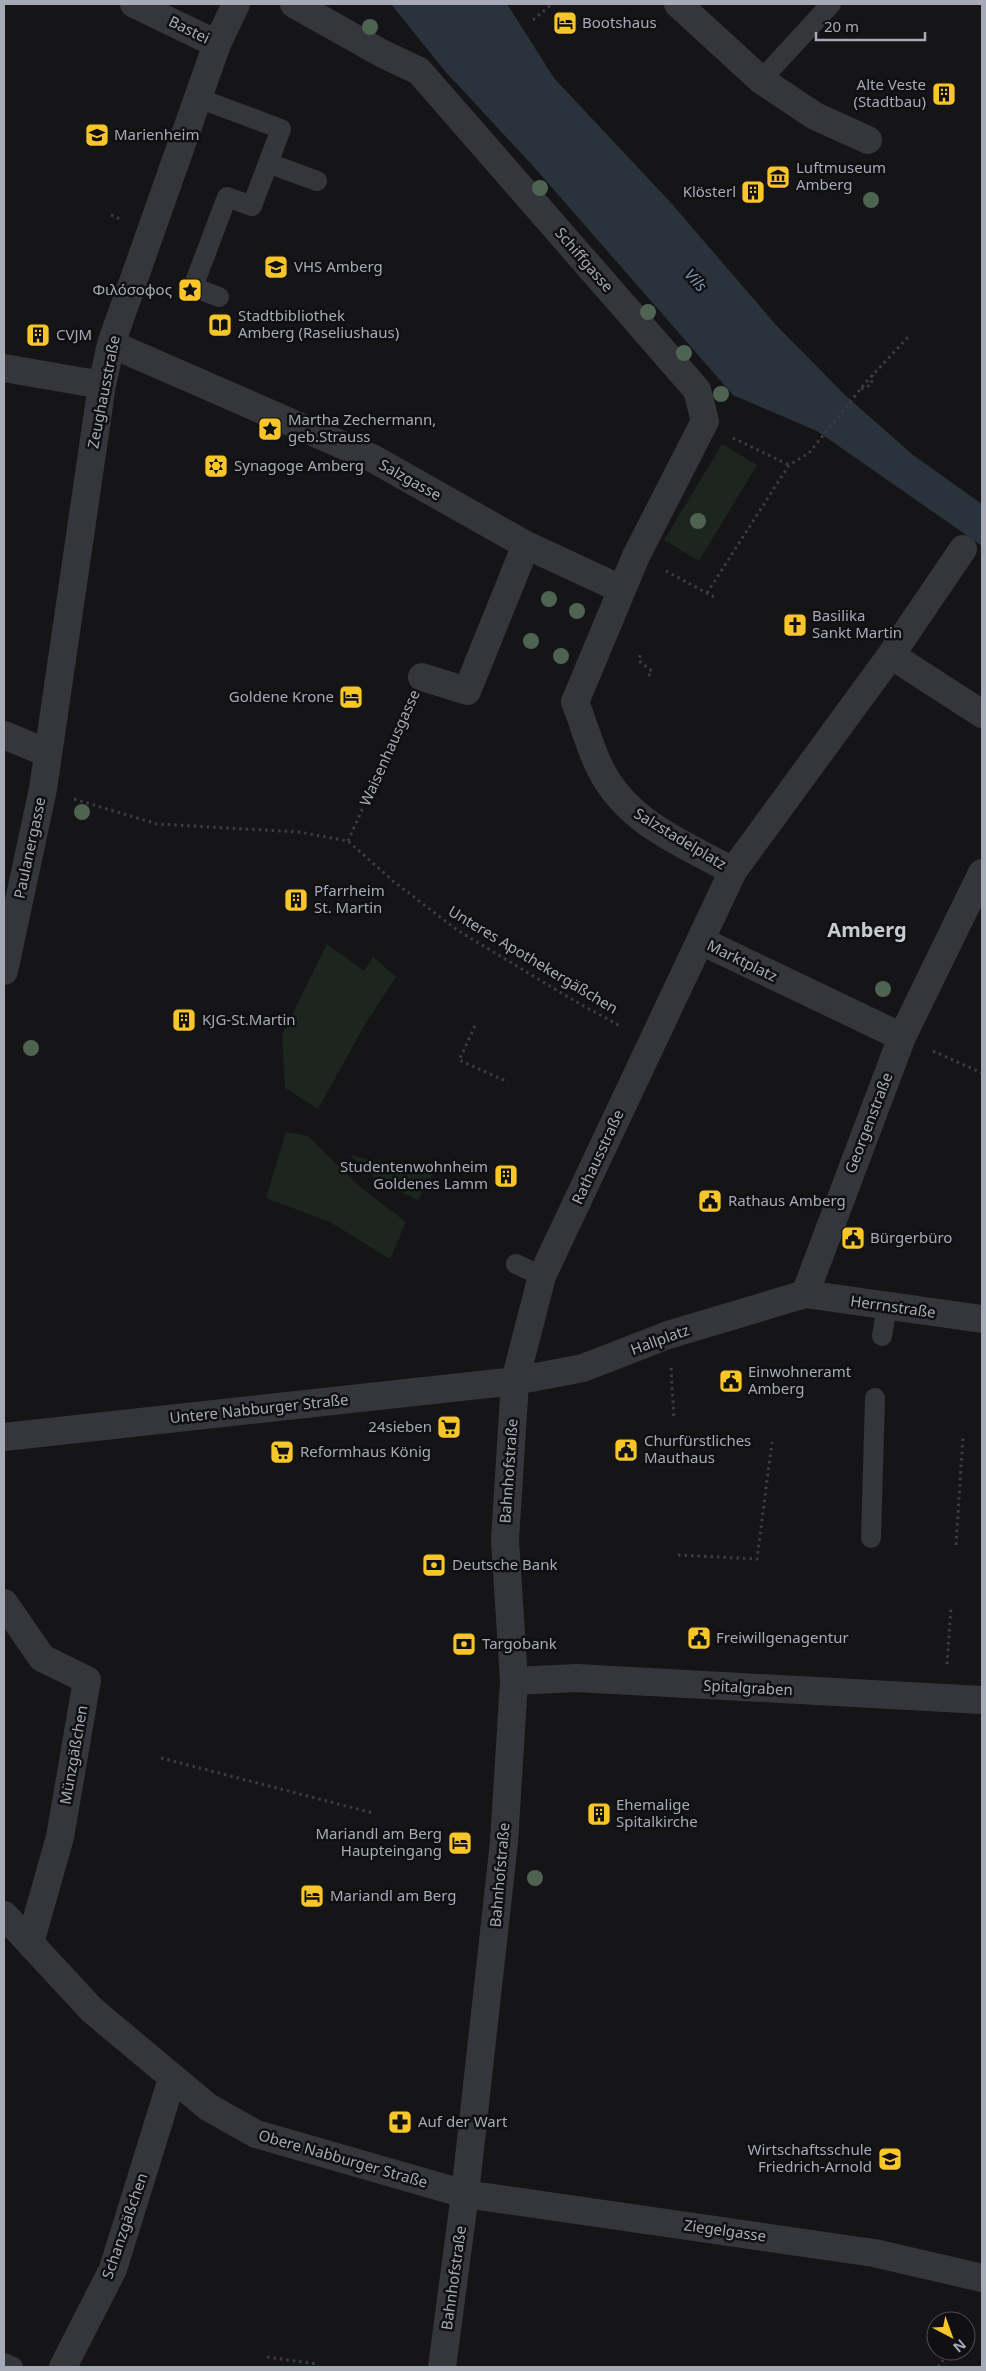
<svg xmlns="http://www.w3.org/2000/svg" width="986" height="2371" font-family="'Noto Sans',sans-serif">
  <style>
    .green { fill: #1c251e }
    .water { fill: #2a323b }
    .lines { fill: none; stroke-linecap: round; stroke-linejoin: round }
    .path { stroke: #3b3d43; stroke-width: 3; stroke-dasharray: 2.5 4; stroke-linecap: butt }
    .lane { stroke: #35363c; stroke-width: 20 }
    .street { stroke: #35363c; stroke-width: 28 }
    .tree { fill: #4e6352 }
    .labels { text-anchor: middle; stroke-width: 5; stroke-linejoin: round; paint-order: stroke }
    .poi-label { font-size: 15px; fill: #a6aab7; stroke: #101012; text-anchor: start }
    .street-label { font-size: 15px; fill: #a6aab7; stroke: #101012 }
    .water-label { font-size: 16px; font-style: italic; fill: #7b94b4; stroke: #101012 }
    .district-label { font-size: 20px; font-weight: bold; fill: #c7c9d3; stroke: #101012 }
  </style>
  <rect width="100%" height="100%" fill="#151517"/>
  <path class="green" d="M722,444L757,465L699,561L664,540Z
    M327,944L364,971L373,957L396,977L364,1026L318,1109L285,1088L282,1035Z
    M286,1132L308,1136L361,1188L406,1222L390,1259L330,1222L266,1198Z
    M350,1155L433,1174L418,1200C391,1188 370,1177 350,1155Z"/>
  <path class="water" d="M391,4H507L554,78L672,204L776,325L846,396L913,455L982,504V546L817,431L733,395L534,167L444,70Z"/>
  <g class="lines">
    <path class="path" d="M533,20L552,4
      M111,215L122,220
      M861,389L871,385L873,375
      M733,438L789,465
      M666,571L716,598
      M707,593L789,465L809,453L867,381L910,335
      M640,655L639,661L652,671L647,678
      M74,799L157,824L299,832L348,841L393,881L457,930L573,1000L622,1027
      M348,841L408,707
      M475,1026L459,1060L508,1082
      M933,1051L982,1073
      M671,1368L674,1419
      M956,1545L963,1436
      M678,1555L757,1559L772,1442
      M947,1664L951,1608
      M161,1758L373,1813
      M267,2357L317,2364
      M938,2367L943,2360"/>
    <path class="lane" d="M761,80L831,4
      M198,98L281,129L252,206L227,197L193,287L219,297
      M268,163L317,181
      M516,1264L542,1276
      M882,1336L887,1306
      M871,1538L875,1398
      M4,2363L13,2367"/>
    <path class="street" d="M134,4L217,44
      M294,4L383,54L419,71L697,390L705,421L636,556L575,702C584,724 590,749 601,770C628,823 684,844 733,871
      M678,4L761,80L815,116L868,140
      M111,344L372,458L526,545L621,589
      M4,368L102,385
      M891,655L963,549
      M422,677L467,691L526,545
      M4,735L47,753
      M701,941L902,1037L982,873
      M4,971L43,789L102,385L111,344L217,44L236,4
      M805,1294L902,1037
      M4,1437L515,1381L583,1368L668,1335L805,1294L982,1319
      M4,1603L42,1658L87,1680L60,1837L30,1943
      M514,1681L577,1678L982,1700
      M4,1915L92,2010L208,2107L256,2134L465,2194L874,2253L982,2278
      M63,2367L113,2269L172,2079
      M442,2367L465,2194L504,1842L514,1681L505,1540L515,1381L542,1276L733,871L891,655L982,714"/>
  </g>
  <g class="tree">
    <circle cx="370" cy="27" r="8"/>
    <circle cx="540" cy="188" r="8"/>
    <circle cx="871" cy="200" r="8"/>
    <circle cx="648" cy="312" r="8"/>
    <circle cx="684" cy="353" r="8"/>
    <circle cx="721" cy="394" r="8"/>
    <circle cx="698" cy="521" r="8"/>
    <circle cx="549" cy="599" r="8"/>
    <circle cx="577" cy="611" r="8"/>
    <circle cx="531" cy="641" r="8"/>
    <circle cx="561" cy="656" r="8"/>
    <circle cx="82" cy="812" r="8"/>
    <circle cx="883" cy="989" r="8"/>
    <circle cx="31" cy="1048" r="8"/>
    <circle cx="535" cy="1878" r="8"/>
  </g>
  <defs>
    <g id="hotel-square" transform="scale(1.25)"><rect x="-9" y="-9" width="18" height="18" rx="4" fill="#f9c62a" stroke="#101012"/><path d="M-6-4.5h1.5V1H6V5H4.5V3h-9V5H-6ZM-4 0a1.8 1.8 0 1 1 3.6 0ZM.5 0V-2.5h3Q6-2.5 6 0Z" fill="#111"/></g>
    <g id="building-square" transform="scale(1.25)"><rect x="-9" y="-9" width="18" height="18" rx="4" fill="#f9c62a" stroke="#101012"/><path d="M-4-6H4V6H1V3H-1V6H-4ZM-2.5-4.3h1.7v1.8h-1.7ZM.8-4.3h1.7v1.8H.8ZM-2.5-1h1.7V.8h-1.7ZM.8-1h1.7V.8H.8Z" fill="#111"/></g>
    <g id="school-square" transform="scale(1.25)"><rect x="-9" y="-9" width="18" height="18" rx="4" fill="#f9c62a" stroke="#101012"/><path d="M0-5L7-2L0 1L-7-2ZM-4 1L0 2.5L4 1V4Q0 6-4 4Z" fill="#111"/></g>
    <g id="museum-square" transform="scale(1.25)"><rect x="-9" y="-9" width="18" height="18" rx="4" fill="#f9c62a" stroke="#101012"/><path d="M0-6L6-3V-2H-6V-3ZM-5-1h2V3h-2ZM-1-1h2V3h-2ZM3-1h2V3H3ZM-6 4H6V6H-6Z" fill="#111"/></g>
    <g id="university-square" transform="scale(1.25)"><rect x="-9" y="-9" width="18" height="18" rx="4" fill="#f9c62a" stroke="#101012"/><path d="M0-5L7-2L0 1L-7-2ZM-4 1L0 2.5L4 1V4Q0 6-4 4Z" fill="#111"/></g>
    <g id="sight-square" transform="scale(1.25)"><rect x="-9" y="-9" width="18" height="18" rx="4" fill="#f9c62a" stroke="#101012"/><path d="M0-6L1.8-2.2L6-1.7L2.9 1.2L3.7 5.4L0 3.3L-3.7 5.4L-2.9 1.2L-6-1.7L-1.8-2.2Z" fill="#111"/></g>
    <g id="library-square" transform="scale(1.25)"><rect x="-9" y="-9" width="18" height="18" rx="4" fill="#f9c62a" stroke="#101012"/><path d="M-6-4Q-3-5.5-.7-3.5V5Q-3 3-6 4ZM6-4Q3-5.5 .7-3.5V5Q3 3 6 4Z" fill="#111"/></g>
    <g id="synagogue-square" transform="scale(1.25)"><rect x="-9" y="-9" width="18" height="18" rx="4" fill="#f9c62a" stroke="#101012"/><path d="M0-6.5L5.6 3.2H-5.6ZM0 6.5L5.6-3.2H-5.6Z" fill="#111"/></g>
    <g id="church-square" transform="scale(1.25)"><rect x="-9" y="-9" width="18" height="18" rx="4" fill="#f9c62a" stroke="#101012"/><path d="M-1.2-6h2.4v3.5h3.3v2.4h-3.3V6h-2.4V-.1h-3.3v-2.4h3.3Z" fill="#111"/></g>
    <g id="civic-square" transform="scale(1.25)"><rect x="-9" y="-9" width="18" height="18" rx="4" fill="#f9c62a" stroke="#101012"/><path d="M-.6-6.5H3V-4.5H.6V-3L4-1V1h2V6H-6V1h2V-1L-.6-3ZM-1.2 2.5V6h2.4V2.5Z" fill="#111"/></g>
    <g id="supermarket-square" transform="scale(1.25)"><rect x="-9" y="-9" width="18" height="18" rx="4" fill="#f9c62a" stroke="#101012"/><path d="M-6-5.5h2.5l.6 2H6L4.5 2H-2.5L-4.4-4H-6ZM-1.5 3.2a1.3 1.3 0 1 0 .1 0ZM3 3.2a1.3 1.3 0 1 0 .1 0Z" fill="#111"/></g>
    <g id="bank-square" transform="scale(1.25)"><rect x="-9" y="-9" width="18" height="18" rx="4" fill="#f9c62a" stroke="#101012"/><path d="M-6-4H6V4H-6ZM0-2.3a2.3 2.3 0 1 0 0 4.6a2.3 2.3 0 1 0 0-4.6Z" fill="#111"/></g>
    <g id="pharmacy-square" transform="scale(1.25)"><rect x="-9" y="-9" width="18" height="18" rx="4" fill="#f9c62a" stroke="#101012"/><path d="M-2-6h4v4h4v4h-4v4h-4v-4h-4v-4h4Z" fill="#111"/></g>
  </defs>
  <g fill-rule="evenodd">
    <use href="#hotel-square" x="565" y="23"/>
    <use href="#building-square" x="944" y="94"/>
    <use href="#school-square" x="97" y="135"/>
    <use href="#museum-square" x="778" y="177"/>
    <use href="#building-square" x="753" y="192"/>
    <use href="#university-square" x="276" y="267"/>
    <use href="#sight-square" x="190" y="290"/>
    <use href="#library-square" x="220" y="325"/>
    <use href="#building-square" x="38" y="335"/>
    <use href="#sight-square" x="270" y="429"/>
    <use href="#synagogue-square" x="216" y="466"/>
    <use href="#church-square" x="795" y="625"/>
    <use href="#hotel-square" x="351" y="697"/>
    <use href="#building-square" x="296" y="900"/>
    <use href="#building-square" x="184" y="1020"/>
    <use href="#building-square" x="506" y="1176"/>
    <use href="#civic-square" x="710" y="1201"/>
    <use href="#civic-square" x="853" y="1238"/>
    <use href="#civic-square" x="731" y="1381"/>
    <use href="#supermarket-square" x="449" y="1427"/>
    <use href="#civic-square" x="626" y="1450"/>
    <use href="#supermarket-square" x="282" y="1452"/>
    <use href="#bank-square" x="434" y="1565"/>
    <use href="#civic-square" x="699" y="1638"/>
    <use href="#bank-square" x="464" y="1644"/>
    <use href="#building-square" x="599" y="1814"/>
    <use href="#hotel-square" x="460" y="1843"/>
    <use href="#hotel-square" x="312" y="1896"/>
    <use href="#pharmacy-square" x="400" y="2122"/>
    <use href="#school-square" x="890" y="2159"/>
  </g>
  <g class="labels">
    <g class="poi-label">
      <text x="582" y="28">Bootshaus</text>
      <text x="926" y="90" text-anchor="end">Alte Veste<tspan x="926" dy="17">(Stadtbau)</tspan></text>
      <text x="114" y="140">Marienheim</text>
      <text x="796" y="173">Luftmuseum<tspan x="796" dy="17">Amberg</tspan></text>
      <text x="736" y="197" text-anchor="end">Klösterl</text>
      <text x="294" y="272">VHS Amberg</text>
      <text x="172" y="295" text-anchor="end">Φιλόσοφος</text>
      <text x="238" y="321">Stadtbibliothek<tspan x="238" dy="17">Amberg (Raseliushaus)</tspan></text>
      <text x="56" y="340">CVJM</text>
      <text x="288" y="425">Martha Zechermann,<tspan x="288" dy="17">geb.Strauss</tspan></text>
      <text x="234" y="471">Synagoge Amberg</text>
      <text x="812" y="621">Basilika<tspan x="812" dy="17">Sankt Martin</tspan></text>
      <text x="334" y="702" text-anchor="end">Goldene Krone</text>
      <text x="314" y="896">Pfarrheim<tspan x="314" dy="17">St. Martin</tspan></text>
      <text x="202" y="1025">KJG-St.Martin</text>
      <text x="488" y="1172" text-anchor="end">Studentenwohnheim<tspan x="488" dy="17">Goldenes Lamm</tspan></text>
      <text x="728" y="1206">Rathaus Amberg</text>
      <text x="870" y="1243">Bürgerbüro</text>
      <text x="748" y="1377">Einwohneramt<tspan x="748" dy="17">Amberg</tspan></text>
      <text x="432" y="1432" text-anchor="end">24sieben</text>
      <text x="644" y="1446">Churfürstliches<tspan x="644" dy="17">Mauthaus</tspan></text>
      <text x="300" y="1457">Reformhaus König</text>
      <text x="452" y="1570">Deutsche Bank</text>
      <text x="716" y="1643">Freiwillgenagentur</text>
      <text x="482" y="1649">Targobank</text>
      <text x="616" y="1810">Ehemalige<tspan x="616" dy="17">Spitalkirche</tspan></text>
      <text x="442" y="1839" text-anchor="end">Mariandl am Berg<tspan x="442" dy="17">Haupteingang</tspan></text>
      <text x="330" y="1901">Mariandl am Berg</text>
      <text x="418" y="2127">Auf der Wart</text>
      <text x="872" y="2155" text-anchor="end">Wirtschaftsschule<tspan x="872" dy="17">Friedrich-Arnold</tspan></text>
    </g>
    <g class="street-label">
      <text transform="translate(189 30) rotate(26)" y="5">Bastei</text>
      <text transform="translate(584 260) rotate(49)" y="5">Schiffgasse</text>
      <text transform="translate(104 392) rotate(-79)" y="5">Zeughausstraße</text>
      <text transform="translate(410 480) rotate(29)" y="5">Salzgasse</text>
      <text transform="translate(390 748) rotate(-66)" y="5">Waisenhausgasse</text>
      <text transform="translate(680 839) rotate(31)" y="5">Salzstadelplatz</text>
      <text transform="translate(30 848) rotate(-78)" y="5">Paulanergasse</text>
      <text transform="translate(533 960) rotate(31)" y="5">Unteres Apothekergäßchen</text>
      <text transform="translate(742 961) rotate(26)" y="5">Marktplatz</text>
      <text transform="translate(869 1123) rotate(-69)" y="5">Georgenstraße</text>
      <text transform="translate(598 1157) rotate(-65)" y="5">Rathausstraße</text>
      <text transform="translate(893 1307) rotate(8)" y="5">Herrnstraße</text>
      <text transform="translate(660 1340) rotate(-20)" y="5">Hallplatz</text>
      <text transform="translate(259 1409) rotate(-6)" y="5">Untere Nabburger Straße</text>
      <text transform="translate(509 1471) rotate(-86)" y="5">Bahnhofstraße</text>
      <text transform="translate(748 1688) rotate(3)" y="5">Spitalgraben</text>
      <text transform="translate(74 1755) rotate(-80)" y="5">Münzgäßchen</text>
      <text transform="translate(500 1875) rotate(-85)" y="5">Bahnhofstraße</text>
      <text transform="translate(343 2159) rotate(16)" y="5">Obere Nabburger Straße</text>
      <text transform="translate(125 2226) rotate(-71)" y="5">Schanzgäßchen</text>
      <text transform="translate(725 2231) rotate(8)" y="5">Ziegelgasse</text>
      <text transform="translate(454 2278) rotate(-82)" y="5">Bahnhofstraße</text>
    </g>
    <g class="water-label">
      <text transform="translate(696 280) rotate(47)" y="6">Vils</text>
    </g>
    <g class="district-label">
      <text x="867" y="937">Amberg</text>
    </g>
  </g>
  <rect width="986" height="2371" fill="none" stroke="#a6aab7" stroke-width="10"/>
  <g transform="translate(951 2336) rotate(139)"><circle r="24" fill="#101012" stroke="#4c4e54"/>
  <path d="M0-4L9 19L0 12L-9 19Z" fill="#f9c62a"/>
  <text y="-8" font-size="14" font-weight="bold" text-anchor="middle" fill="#a6aab7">N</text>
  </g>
  <path d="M816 32v8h109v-8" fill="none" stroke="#a6aab7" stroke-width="2.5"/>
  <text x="824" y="32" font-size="15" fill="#a6aab7" stroke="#101012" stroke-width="4" paint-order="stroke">20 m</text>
</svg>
